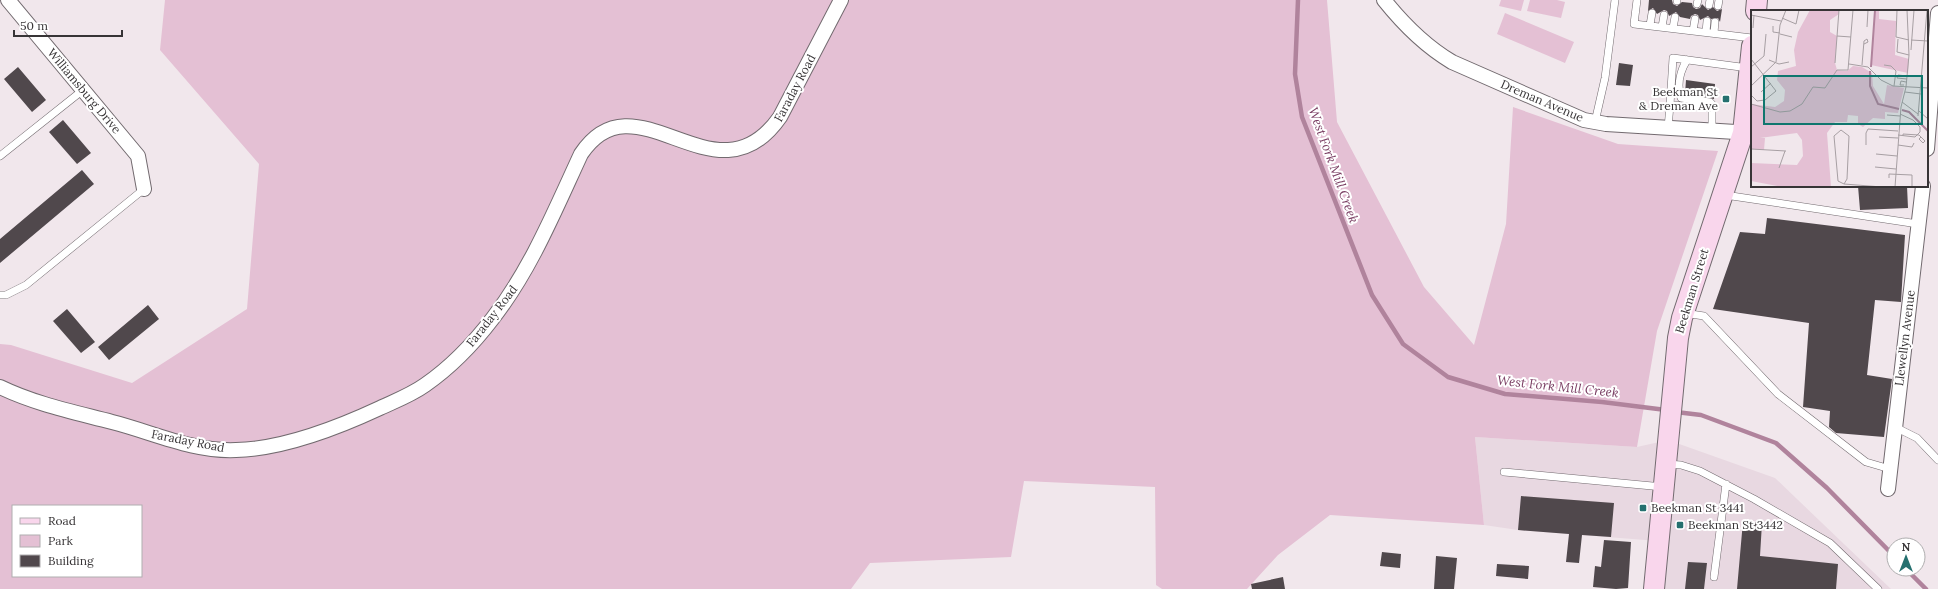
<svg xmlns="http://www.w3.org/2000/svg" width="1938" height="589" font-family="Lora,serif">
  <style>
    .built { fill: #e8d8e1 }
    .green { fill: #e4c0d4; fill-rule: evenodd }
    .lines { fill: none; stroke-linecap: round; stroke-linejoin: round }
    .stream { stroke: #b0839c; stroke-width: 4.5 }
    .building { fill: #50484c }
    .service-casing { stroke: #726a6f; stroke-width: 8 }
    .minor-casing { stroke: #726a6f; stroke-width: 16 }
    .secondary-casing { stroke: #726a6f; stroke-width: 22 }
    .service { stroke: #fff; stroke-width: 7 }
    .minor { stroke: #fff; stroke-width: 14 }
    .secondary { stroke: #f9d6ec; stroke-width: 20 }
    .poi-dot { fill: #25706f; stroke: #fff; stroke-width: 1.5 }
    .labels { text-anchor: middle; stroke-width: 4; stroke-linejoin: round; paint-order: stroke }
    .street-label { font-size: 12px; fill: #373436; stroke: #fff }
    .poi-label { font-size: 12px; fill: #373436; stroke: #fff; text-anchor: start }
    .water-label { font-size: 13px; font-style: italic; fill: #7a3e63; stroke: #fff }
    .inset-river { fill: none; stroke: #b0839c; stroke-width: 2 }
    .inset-road { fill: none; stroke: #a79fa3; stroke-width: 1 }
    .view { fill: #0f766e; fill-opacity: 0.15; stroke: #0f766e; stroke-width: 2 }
    .inset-edge { fill: none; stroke: #373436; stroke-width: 2 }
  </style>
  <rect width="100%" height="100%" fill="#f1e7ec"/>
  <path class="built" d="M1475,437L1637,447L1668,440L1775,478L1891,589H1654L1658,541L1518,530L1484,525Z"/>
  <path class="green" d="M165,0H1327L1337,122L1424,287L1474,345L1506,224L1513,107L1618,144L1718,151L1657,331L1637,447L1475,437L1484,525L1330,515L1278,555L1247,589H1162L1156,585L1155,487L1024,481L1011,557L870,563L851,589H0V344L11,345L132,383L247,309L259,164L160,50ZM13,506H141V576H13Z
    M1501,0H1524L1521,11L1499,6Z
    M1530,0H1557L1565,2L1561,18L1527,11Z
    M1505,13L1574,42L1565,63L1497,34Z"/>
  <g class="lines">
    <path class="stream" d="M1298,0L1295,74L1302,117L1372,295L1403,344L1448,377L1505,394L1602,402L1666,410
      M1676,412L1701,415L1776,443L1827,488L1894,556
      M1906,569L1926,589"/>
  </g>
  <path class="building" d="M1649,0H1672L1673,4L1677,6L1682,2L1692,3L1693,7L1696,9L1700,8L1702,4L1708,10L1713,7L1717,11L1722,9L1720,22L1718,18L1711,19L1708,16L1700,20L1698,15L1695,14L1691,16L1690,19L1680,17L1676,12L1669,16L1667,11L1664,10L1657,14L1653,8L1648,11Z
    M1619,63L1633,65L1630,86L1616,85Z
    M18,67L46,100L32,112L4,79Z
    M1686,80L1715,84L1714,99L1685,94Z
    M63,120L91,153L77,164L49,132Z
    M82,170L94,184L0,263V239Z
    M1858,186H1907L1908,208L1860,210Z
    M1767,218L1905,235L1901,302L1875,300L1867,375L1892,379L1884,437L1836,433L1829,427L1830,411L1803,407L1809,323L1713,309L1740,232L1765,234Z
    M148,305L159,319L109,360L98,347Z
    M67,309L95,342L81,353L53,321Z
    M1521,496L1614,503L1611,537L1582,535L1579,563L1566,562L1569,534L1518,530Z
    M1743,521L1762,523L1760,556L1838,564L1836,589H1737Z
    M1604,540L1631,542L1628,588L1616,589L1593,587L1595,566L1601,567Z
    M1382,552L1401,554L1400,568L1380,566Z
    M1436,556L1457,558L1454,589H1434Z
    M1688,562L1707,563L1704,589H1685Z
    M1497,564L1529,566L1528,579L1496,576Z
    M1283,577L1285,589H1252L1251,584Z"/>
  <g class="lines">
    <g class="service-casing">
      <path id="service" d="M1637,0L1634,24L1752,38
        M1677,1V0
        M1697,4L1698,0
        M1709,5L1710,0
        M1718,6L1719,0
        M1650,25L1652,13
        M1662,27L1664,15
        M1673,28L1675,17
        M1693,31L1695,19
        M1706,32L1707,21
        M1714,33L1715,22
        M1687,60C1680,71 1677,85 1681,98L1710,102L1712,104V131
        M1712,108L1670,105L1673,58L1748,68
        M1595,122L1605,78L1615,0
        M1668,128L1670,105
        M0,156L83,90
        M1725,195L1918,224
        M0,295H6L26,285L144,189
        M1684,313L1704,316L1778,394L1866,462L1890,469
        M1895,427L1917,438L1938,460
        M1666,464L1681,465L1700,471L1754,499L1830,543L1878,589
        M1504,472L1663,487
        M1714,577L1726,484"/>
    </g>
    <g class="minor-casing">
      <path id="minor" d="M8,0L138,156L144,189
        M1384,0C1404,25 1425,46 1452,62L1584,120L1606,124L1752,133
        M1927,149L1938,13
        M0,387C35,404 74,412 112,422C152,432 193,452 236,450C284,449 337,428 380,408C395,401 411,395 425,385C451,367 474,343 493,318C531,269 555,210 581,154C636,71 716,209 780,117L841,0
        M1888,489L1923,186"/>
    </g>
    <g class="secondary-casing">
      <path id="secondary" d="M1756,11L1757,0
        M1654,589L1678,338L1682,318L1743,133L1752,46"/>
    </g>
    <use href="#service" class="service"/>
    <use href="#minor" class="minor"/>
    <use href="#secondary" class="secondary"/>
  </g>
  <g class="poi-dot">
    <rect x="1722" y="95" width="8" height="8" rx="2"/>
    <rect x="1639" y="504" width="8" height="8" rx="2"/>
    <rect x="1676" y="521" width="8" height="8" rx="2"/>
  </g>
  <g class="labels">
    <g class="street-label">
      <text transform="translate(795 88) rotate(-62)" y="4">Faraday Road</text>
      <text transform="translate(84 91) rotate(50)" y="4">Williamsburg Drive</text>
      <text transform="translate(1542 101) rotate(23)" y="4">Dreman Avenue</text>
      <text transform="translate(1692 291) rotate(-73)" y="4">Beekman Street</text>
      <text transform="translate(492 316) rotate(-52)" y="4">Faraday Road</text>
      <text transform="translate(1905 338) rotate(-83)" y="4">Llewellyn Avenue</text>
      <text transform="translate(188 441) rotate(11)" y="4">Faraday Road</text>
    </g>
    <g class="poi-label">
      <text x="1718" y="96" text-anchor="end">Beekman St<tspan x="1718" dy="14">&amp; Dreman Ave</tspan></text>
      <text x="1651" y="512">Beekman St 3441</text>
      <text x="1688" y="529">Beekman St 3442</text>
    </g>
    <g class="water-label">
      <text transform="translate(1334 165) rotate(70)" y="5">West Fork Mill Creek</text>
      <text transform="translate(1558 386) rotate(6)" y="5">West Fork Mill Creek</text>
    </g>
  </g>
  <g transform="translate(1751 10)">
    <rect width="177" height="177" fill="#f1e7ec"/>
    <path d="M59,0H88V4L79,10V22L86,26L84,53L86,60L96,61L102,56L111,57L121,63L122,76L133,94L136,75L153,78L147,103L134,102V109L122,108L112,117L107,114V106L97,105L96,112H84L76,123L80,177H32L0,171V153L46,155L52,146L51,130L46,123L9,128H14L13,140L0,139V94L24,97L33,91L34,80L26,70L27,61L45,56L43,40L47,22ZM124,0H128V9L145,11L144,45L158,49L157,63L120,55Z" fill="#e4c0d4"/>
    <path class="inset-river" d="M120,57L124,0M119,61V76L127,94L148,99M151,100L158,102L177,121"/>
    <path class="inset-road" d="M146,0L145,27L158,30M0,5L30,11M31,8L45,14L48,0M22,16V22L29,23M116,17L117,0M2,18L3,5M29,24L41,27M86,26L100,27M147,29L146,42L158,45M160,30L177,31M160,40L163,0M0,49L25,81L14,90L6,91L1,86M18,50L28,54L38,52M84,53L88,0M98,54L117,57L130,70L142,76L177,78M111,55L113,31L116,29L117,32L113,34M133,55L140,56L145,61L143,76M0,57L13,46L15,24M156,69L146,68L147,65L156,66M153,75H149L150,71L155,72M0,76L25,52L29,15L35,0M10,82L20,73M154,82L170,84M151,92L167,104M0,94L29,102L39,101L51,94L62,77L74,78L86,60H97L102,0M168,101L177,109M136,105L149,106M167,106L176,0M147,125L164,127L169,122V117L162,110L149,104M152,126V124L168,125L174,131L172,133L168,129L170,127M128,127L147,128M115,135V123L117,119L147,121M147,135L161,137L163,133M0,139L35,141M125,144L146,146M124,157L145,159M28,158L34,141M138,168V164L161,165V177M93,174L96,169L98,126L90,120L83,126L87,171L93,174L131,177M144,177L150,97L155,77L158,45L156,0"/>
    <path class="view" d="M13,66H171V114H13Z"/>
    <rect width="177" height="177" class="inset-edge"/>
  </g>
  <rect x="12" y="505" width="130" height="72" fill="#ffffff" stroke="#afaeaf"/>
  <rect x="20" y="518" width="20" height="6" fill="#f9d6ec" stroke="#afaeaf"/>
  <text x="48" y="525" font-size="12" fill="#373436">Road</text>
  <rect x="20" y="535" width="20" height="12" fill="#e4c0d4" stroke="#afaeaf"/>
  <text x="48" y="545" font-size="12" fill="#373436">Park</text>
  <rect x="20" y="555" width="20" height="12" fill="#50484c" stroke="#afaeaf"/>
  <text x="48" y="565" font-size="12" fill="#373436">Building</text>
  <g transform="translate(1906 557)"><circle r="19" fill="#ffffff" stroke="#afaeaf"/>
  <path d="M0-3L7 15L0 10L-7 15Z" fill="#25706f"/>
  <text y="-6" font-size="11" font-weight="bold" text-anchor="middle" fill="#373436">N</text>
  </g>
  <path d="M14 30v6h108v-6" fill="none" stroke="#373436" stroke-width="2"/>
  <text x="20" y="30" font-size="12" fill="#373436" stroke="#ffffff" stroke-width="3" paint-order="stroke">50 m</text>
</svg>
